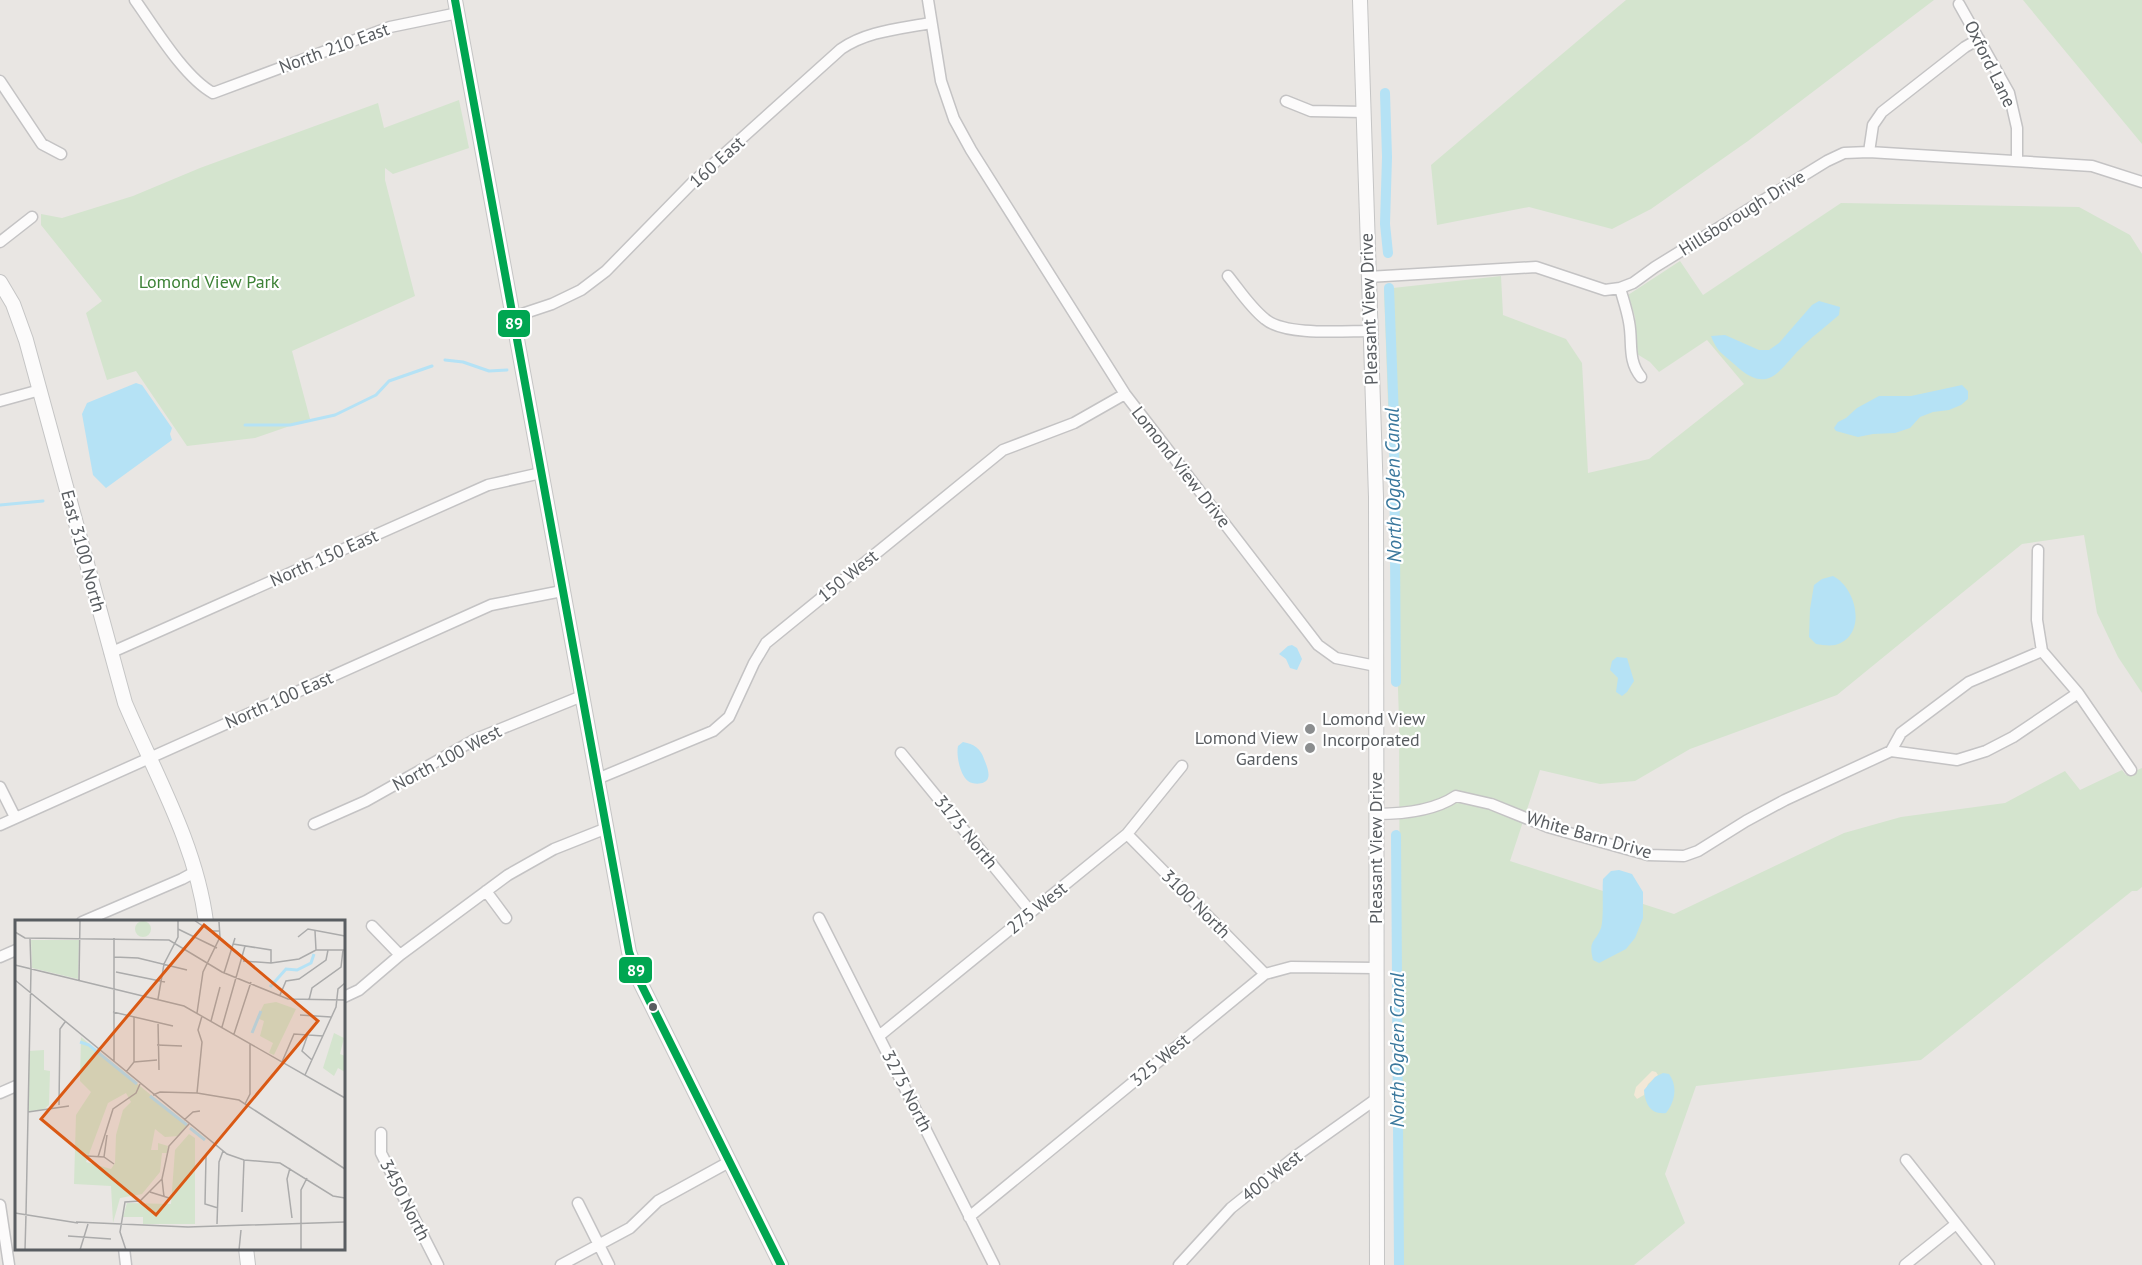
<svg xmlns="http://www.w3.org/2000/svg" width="2142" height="1265" font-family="'PT Sans',sans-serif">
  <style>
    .green { fill: #d4e4ce }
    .sand { fill: #f2e8d7 }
    .water { fill: #b5e2f5 }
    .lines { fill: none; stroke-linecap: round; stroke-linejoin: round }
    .stream { stroke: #b5e2f5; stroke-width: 3 }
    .canal { stroke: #b5e2f5; stroke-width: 10 }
    .street-casing { stroke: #c4c3c4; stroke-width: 13 }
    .secondary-casing { stroke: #c5c5c5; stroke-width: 16 }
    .street { stroke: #fcfbfb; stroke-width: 10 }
    .secondary { stroke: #fcfbfb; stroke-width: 14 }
    .bus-1-casing { stroke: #fff; stroke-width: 12 }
    .bus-1 { stroke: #00a651; stroke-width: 8 }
    .poi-dot { fill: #8b8d8e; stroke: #fff; stroke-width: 2 }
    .bus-dot { fill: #595d61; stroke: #fff; stroke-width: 2 }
    .labels { text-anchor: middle; stroke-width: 4.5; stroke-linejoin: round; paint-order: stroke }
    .street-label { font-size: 18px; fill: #595d61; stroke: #fff }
    .park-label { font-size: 18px; fill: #3d8236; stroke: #fff }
    .poi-label { font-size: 18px; fill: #595d61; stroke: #fff; text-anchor: start }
    .water-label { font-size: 20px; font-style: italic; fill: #39779c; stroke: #fff }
    .inset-river { fill: none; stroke: #b5e2f5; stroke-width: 3 }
    .inset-road { fill: none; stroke: #ababab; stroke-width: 1.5 }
    .view { fill: #da5914; fill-opacity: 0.15; stroke: #da5914; stroke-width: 3 }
    .inset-edge { fill: none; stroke: #595d61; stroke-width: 3 }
    .line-badge { stroke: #fff; stroke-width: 2 }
    .badge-label { font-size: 16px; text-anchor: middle; font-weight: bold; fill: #fff }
  </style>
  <rect width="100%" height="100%" fill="#e9e6e3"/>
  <path class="green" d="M1626,0H1934L1748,141L1651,209L1612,229L1529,207L1437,225L1431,165Z
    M2023,0H2142V144Z
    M459,100L469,148L393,174L385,168V180L415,296L292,351L310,419L255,438L187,446L136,371L107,380L86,313L102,301L41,225V214L62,218L133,196L200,168L378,103L384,128Z
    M1841,203L2079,207L2130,235L2142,254V693L2118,657L2097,613L2084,535L2022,544L1837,695L1690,749L1635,781L1600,784L1540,770L1510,861L1674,914L1844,833L1901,817L2005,803L2065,771L2080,790L2122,770L2126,775L2142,768V887L2137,891H2132L1921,1060L1696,1086L1665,1174L1685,1223L1634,1265H1401L1399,718L1384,289L1501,276L1503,315L1566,339L1582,363L1588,473L1649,459L1744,384L1707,340L1659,372L1650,362L1637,354L1635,317L1628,295L1680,261L1703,295Z"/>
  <path class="sand" d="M1652,1071L1656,1072L1658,1075L1648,1084L1644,1095L1637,1099L1634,1095L1636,1087Z"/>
  <path class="water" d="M1819,301L1840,307L1839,315C1828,325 1815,334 1804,345C1779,368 1770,398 1734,364C1722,353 1717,352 1711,336L1725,335L1759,350H1769L1779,343L1812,305Z
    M136,383L142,385L172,428L170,434L172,440L106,488L93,475L82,414L87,403Z
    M1962,385L1968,391V399L1961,405L1949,410L1933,412L1920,417L1910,428L1895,433L1873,434L1858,437L1836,431L1834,428L1838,422L1846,418L1857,408L1879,396H1911Z
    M1833,576C1857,588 1868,636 1835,645C1829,646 1822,645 1816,644L1809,637L1810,609L1814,585L1822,579Z
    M1292,645L1297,648L1302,659L1297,670L1290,668L1286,659L1279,654L1288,646Z
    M1617,657L1627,658L1634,681L1627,692L1622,696L1616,692L1618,678L1610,670L1612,661Z
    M963,742C974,744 981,749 984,759C986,764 990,773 988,778C986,785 973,785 968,781C960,775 956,755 958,746Z
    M1619,870L1632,874L1643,892V918L1635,938L1626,949L1599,963L1593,960C1588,940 1595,943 1601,928C1604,919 1602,890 1603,879L1611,871Z
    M1663,1073L1669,1074C1678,1086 1675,1102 1666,1113C1651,1115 1645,1104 1644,1090L1655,1077Z"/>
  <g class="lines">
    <path class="stream" d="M445,360L463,362L489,371L507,370
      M245,425H290L335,415L376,395L389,381L432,366
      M0,505L43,501"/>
    <path class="canal" d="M1385,93L1387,157L1385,224L1388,253
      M1389,288L1394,418L1396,682
      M1396,835L1399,1265"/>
    <g class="street-casing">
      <path id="street" d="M135,0C155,28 184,77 213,93L390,27L458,13
        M928,0L941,81L954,119L971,150L1125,394L1318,645L1336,658L1376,666
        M1959,4L2009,93L2017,128V161
        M0,81L42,144L61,154
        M1286,101L1311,111L1364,112
        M1869,152L1873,125L1882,112L1965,47L1979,39
        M0,242L32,217
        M1228,276C1240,291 1250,307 1265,319C1285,336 1343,331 1369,331
        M1368,277L1536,267L1605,290L1620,288L1633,283L1655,267L1827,161L1844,153L1869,152L2092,166L2142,182
        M1620,288C1623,299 1627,310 1629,322C1633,342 1627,360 1641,377
        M513,317L552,304L581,290L606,271L692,183L841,49C867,31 899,29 930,23
        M0,401L40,390
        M2038,550L2037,620L2042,651L2078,693L2131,770
        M110,653L488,485L541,473
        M1891,751L1901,733L1969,682L2042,651
        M901,753L1031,912
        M597,779L713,731L729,717L754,663L766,643L1003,450L1074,423L1125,394
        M0,787L15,817
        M1376,814C1402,814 1434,811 1456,796L1491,804L1548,827L1648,855L1684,856L1698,851L1746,821L1785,800L1891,751L1957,760L1986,751L2013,737L2078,693
        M314,824L366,801L476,739L582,696
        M0,825L491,605L562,591
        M1127,834L1265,974
        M486,891L506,918
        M819,918L994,1265
        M82,922L182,879L195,872
        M372,926L400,955
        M0,957L16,950
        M344,997L359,990L400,955L508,875L554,849L607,828
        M879,1036L1127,834L1182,766
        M0,1093L16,1086
        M381,1133V1153L438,1265
        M1906,1160L1989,1265
        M578,1203L609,1265
        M0,1205L9,1265
        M969,1217L1265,974L1291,967L1375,968
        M124,1248L126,1265
        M561,1265L630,1228L658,1201L729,1162
        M1179,1265L1231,1208L1296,1156L1376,1099
        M1905,1265L1956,1224"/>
    </g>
    <g class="secondary-casing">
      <path id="secondary" d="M455,0L629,952L640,982L781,1265
        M1360,0L1376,497L1377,1265
        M0,282L13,304L26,340L125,703C155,774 196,844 206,922
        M246,1248L248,1265"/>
    </g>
    <use href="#street" class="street"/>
    <use href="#secondary" class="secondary"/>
    <g class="bus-1-casing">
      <path id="bus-1" d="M455,0L629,952L640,982L781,1265"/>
    </g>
    <use href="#bus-1" class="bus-1"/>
  </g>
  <g class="poi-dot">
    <circle cx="1310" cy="729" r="6"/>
    <circle cx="1310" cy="748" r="6"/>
  </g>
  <circle class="bus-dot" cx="653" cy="1007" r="5"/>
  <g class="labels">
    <g class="street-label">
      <text transform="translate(334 48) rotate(-20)" y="6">North 210 East</text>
      <text transform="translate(1990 64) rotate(64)" y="6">Oxford Lane</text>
      <text transform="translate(717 162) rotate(-42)" y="6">160 East</text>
      <text transform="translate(1742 213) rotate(-32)" y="6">Hillsborough Drive</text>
      <text transform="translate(1369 309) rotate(-92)" y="6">Pleasant View Drive</text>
      <text transform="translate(1181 467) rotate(52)" y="6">Lomond View Drive</text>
      <text transform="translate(83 551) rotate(75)" y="6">East 3100 North</text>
      <text transform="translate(324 558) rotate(-24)" y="6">North 150 East</text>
      <text transform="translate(848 576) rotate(-39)" y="6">150 West</text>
      <text transform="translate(279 700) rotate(-24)" y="6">North 100 East</text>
      <text transform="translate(447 758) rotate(-28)" y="6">North 100 West</text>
      <text transform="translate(966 832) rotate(51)" y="6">3175 North</text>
      <text transform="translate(1589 835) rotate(16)" y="6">White Barn Drive</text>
      <text transform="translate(1376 848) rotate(-90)" y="6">Pleasant View Drive</text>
      <text transform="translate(1196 904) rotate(45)" y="6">3100 North</text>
      <text transform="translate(1037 908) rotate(-39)" y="6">275 West</text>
      <text transform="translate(1160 1060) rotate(-40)" y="6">325 West</text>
      <text transform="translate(907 1091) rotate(63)" y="6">3275 North</text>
      <text transform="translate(1272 1176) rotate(-38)" y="6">400 West</text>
      <text transform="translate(405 1200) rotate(63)" y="6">3450 North</text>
    </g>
    <g class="park-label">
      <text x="209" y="288">Lomond View Park</text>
    </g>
    <g class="poi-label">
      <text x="1322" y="725">Lomond View<tspan x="1322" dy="21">Incorporated</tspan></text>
      <text x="1298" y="744" text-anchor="end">Lomond View<tspan x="1298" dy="21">Gardens</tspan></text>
    </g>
    <g class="water-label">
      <text transform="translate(1393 485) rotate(-91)" y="7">North Ogden Canal</text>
      <text transform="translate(1397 1050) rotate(-90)" y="7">North Ogden Canal</text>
    </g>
  </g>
  <g transform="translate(15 920)">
    <rect width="330" height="330" fill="#e9e6e3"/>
    <path d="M120 9a8 8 0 1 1 16 0a8 8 0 1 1-16 0ZM16,20H64L63,59L17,48ZM261,82L281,89L259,135L254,133L258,123L245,116L249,101L242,98L249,84ZM319,113L329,118L325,134L330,136V152L323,148L319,156L308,148ZM66,117L172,205L164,216L150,217L140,209L136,230H143V223L153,226L152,233H147L145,252L127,274L105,278L98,303L96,266L59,264L61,195L76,172L65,161ZM111,173L116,182L108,190L101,215L100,243L96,249L71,242L93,183ZM29,130V150L35,151L34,185L28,190L13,191L14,131ZM174,214L180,218V304H128V297H108L112,283L156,284L160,230Z" fill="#d4e4ce" fill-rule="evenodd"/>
    <path class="inset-river" d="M255,67L271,49L282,50L296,43L299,34M237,113L246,91M65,122L74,125L122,164M135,176L172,205M175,208L190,220"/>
    <path class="inset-road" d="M179,0L195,11H205M163,9L202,28M300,11L301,30M0,12L10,18L154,20L207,52L273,79L330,80M283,17L293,9L330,16M15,18L16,49M99,18V142M218,24L256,30V43M99,37L123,38L172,50M228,41L256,43L284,39L301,30H330M0,45L169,86L330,178M101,52L150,62M209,53L220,18M0,60L212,234L229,240L265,243L318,276L330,278M64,60L65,0M265,75L271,61L284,59L311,40L313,30M143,79L149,44L163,17V0M294,80L297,68L326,47L328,30M98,92L158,106M182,93L188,52L205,17L204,2M285,95L316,97M196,101L205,67M143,102L144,150M207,107L230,26M219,114L236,62M293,114L287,131L297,140M142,125L167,126M119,142L142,140M267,142L279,114L308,116M111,152L119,142V97M290,155L321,87L323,69L330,63M182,173L187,122L183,110L187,96M138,175L145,172L182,173L224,180L330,249M230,184L235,174V124M44,185L45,109L50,102M13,192L54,186M169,200L178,192L185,191M72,236L89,237L99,244M191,236L190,284L203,288M83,237L98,189L121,173L125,164M89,237L92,215M275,248L272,259L277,298M147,259L149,277M135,272L154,278M227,292L229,240M0,293L63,303M11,294L16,49M61,302L173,307L330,302M202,304L204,242L208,231M53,316L96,319M10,330L11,294M65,330L73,304M111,330L105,312L110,282L125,281L147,259L154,226L174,204M224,330L226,310M286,330V270L292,258"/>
    <path class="view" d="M189,5L303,101L141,295L26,199Z"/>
    <rect width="330" height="330" class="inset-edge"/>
  </g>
  <g class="line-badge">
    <rect x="497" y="309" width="34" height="29" rx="6" fill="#00a651"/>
    <rect x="618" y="956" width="35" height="28" rx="6" fill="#00a651"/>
  </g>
  <g class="badge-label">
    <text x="514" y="329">89</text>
    <text x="636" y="976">89</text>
  </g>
</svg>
